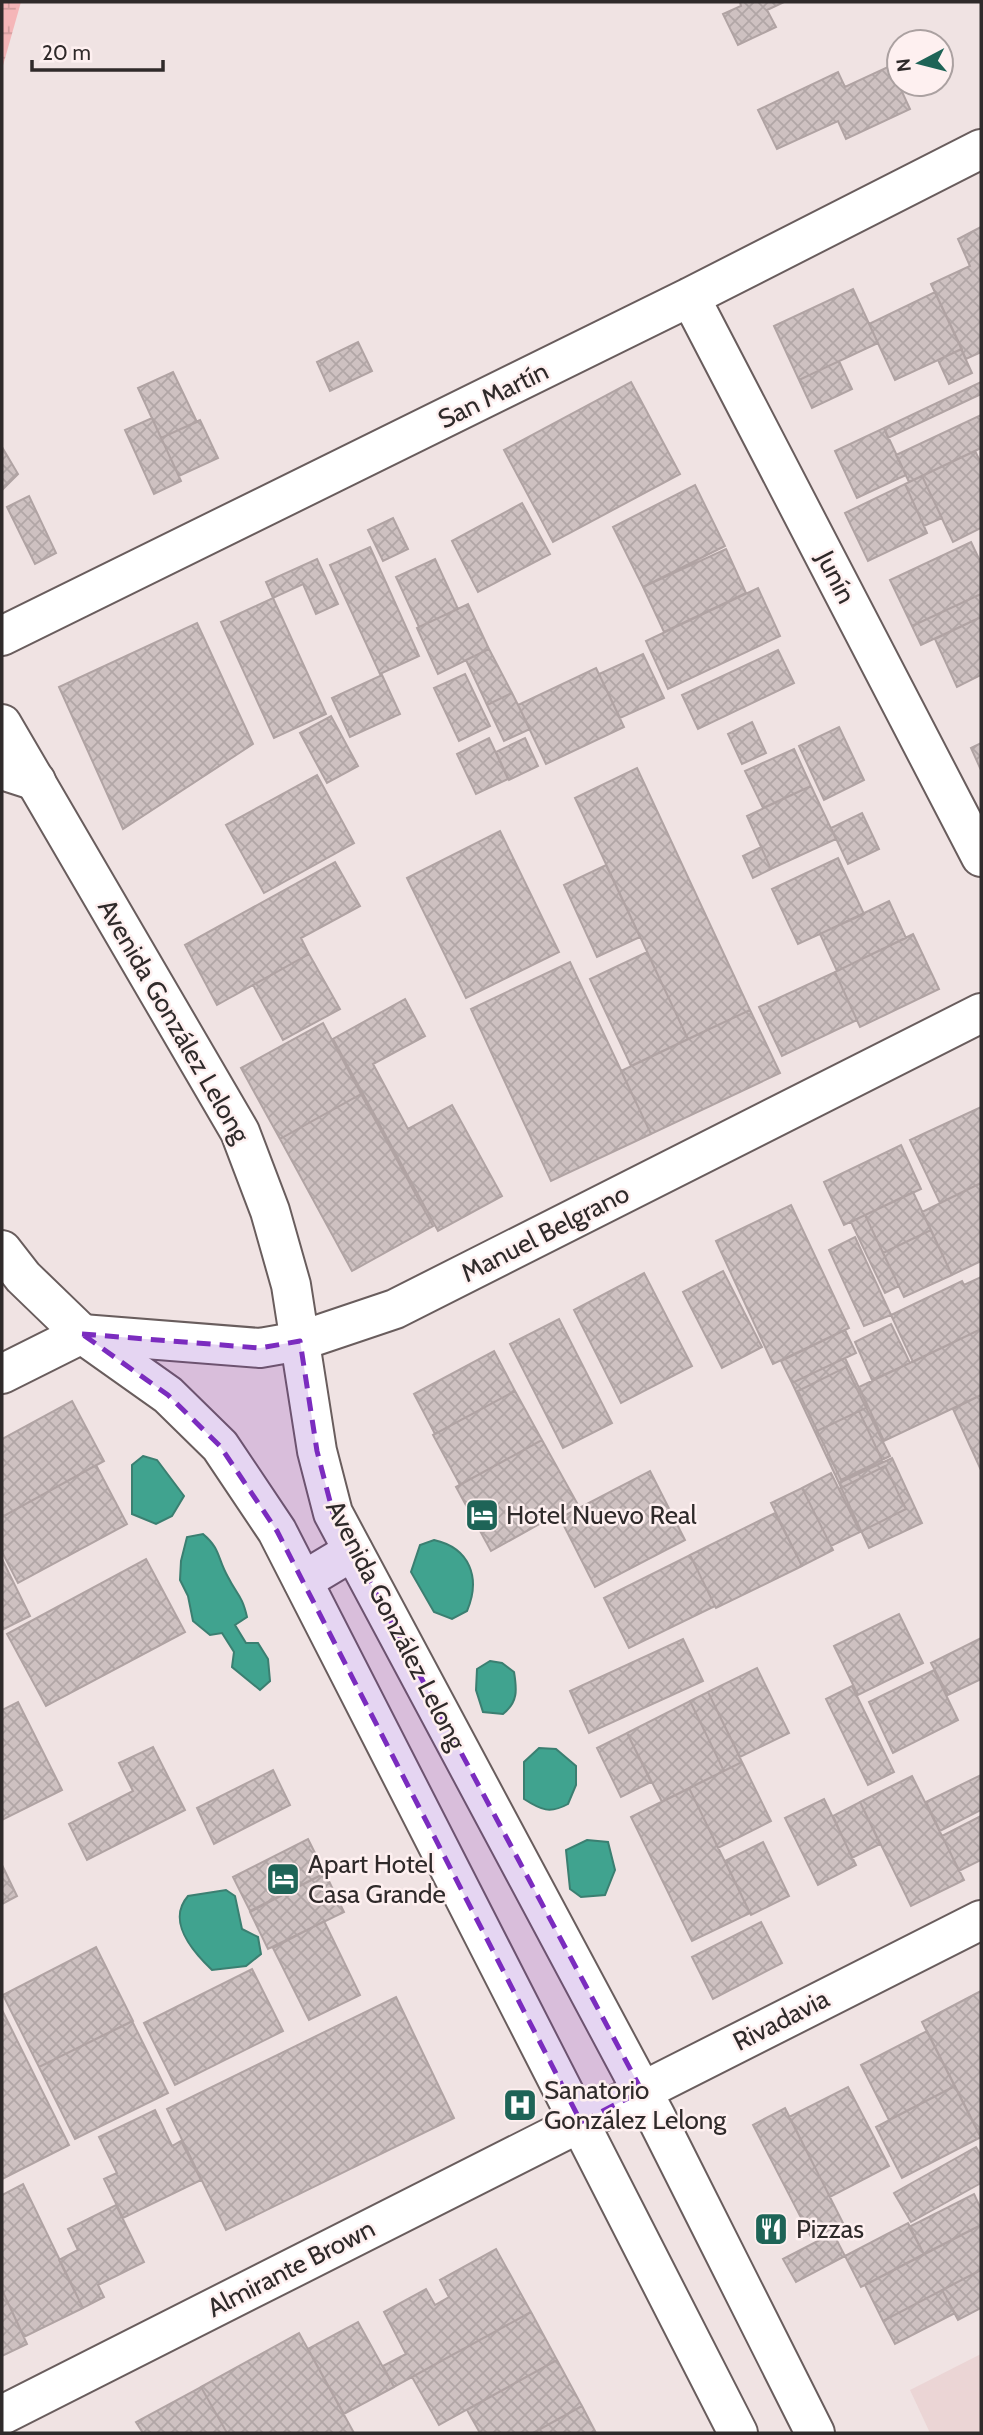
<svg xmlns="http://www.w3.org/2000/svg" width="983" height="2435" font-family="Cabin,sans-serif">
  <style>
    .built { fill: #ebd5d5 }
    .wetland { fill: url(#wetland-marsh) }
    .water { fill: #40a38f; stroke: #3b7f71; stroke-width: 2 }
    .building { fill: url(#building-cross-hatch); stroke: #b0a3a3; stroke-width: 2 }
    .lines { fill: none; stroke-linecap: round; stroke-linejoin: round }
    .minor-casing { stroke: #695d5d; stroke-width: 42 }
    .major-casing { stroke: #695d5d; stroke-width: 42 }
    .minor { stroke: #fff; stroke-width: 38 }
    .major { stroke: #fff; stroke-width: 38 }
    .marked { fill: #7b2cbf; fill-opacity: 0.2; stroke: #7b2cbf; stroke-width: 5; stroke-dasharray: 14 9; stroke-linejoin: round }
    .labels { text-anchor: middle; stroke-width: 5; stroke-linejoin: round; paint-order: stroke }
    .street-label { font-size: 26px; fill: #2f2a2a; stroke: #fef0f0 }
    .poi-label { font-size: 26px; fill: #2f2a2a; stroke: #fef0f0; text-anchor: start }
  </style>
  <defs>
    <pattern id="wetland-marsh" width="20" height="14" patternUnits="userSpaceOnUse" patternTransform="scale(1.75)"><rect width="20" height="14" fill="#f5b6b8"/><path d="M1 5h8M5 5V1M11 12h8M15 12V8" fill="none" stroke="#d29d9e"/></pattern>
    <pattern id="building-cross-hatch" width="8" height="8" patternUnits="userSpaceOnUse" patternTransform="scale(1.75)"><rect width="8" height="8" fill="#cec1c1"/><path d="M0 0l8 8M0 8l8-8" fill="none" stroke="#b1a6a6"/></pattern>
  </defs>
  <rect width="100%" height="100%" fill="#f0e3e3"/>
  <path class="built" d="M981,2354V2433H930L910,2390Z"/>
  <path class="wetland" d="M2,2H21L2,69Z"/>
  <path class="water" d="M143,1456L157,1460L184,1496L172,1516L156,1524L132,1514V1465Z
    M203,1534C221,1549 217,1558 228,1577C237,1595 242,1595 247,1617L235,1625L246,1643H258L268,1659L270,1681L260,1690L232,1667L234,1652L222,1633L210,1635L193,1621L188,1596L180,1580L181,1561L187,1537Z
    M434,1540C470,1548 481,1578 467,1611L452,1619L434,1612L411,1572L420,1545Z
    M490,1661L502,1663L514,1672C517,1690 518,1702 503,1714L483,1712L476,1690L477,1669Z
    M539,1748L556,1749L576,1766V1785L568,1804C550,1814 541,1810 524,1799V1762Z
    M587,1840L608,1842L615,1870L605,1895L581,1897L570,1889L566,1850Z
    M226,1890L235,1896L242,1929L258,1937L261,1954L246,1966L212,1970C192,1951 166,1921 188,1896Z"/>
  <path class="building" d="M740,2H784L767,10L776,27L738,45L723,14L741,6Z
    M890,66L910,109L846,139L838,121L777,149L758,110L838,72L845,87Z
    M981,227V352L966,359L931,284L970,266L958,239Z
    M853,289L878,343L799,380L774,326Z
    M935,292L962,349L895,380L869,324Z
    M358,342L372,371L330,391L317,362Z
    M961,349L972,373L949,384L938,360Z
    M839,361L852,389L812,408L799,380Z
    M173,372L197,422L161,438L138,388Z
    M631,382L680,474L553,542L504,450Z
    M981,382V394L888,438L884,428Z
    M981,415V448L909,482L896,455Z
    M152,418L181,481L154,494L125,430Z
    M200,420L218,458L179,476L161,438Z
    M884,428L906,475L857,498L835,451Z
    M2,447L18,474L2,490Z
    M975,451L981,463V528L953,542L922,476Z
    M922,476L942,518L924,526L905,484Z
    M905,484L927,533L868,561L845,513Z
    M695,485L725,546L643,587L613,527Z
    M29,496L56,553L35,564L7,507Z
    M522,503L550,554L478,592L452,541Z
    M393,518L408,549L383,561L368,530Z
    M971,542L981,563V594L912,626L890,580Z
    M370,547L419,656L380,674L330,565Z
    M726,549L746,593L664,632L643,587Z
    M317,559L338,604L316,614L303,584L273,598L266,582Z
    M435,559L458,609L419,627L396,577Z
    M758,588L780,636L668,689L646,641Z
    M981,594V617L921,645L912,626Z
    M273,598L326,714L274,738L221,622Z
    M468,604L489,649L438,674L417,628Z
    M981,617V675L957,687L935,639Z
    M197,623L253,744L123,829L59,687Z
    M489,649L512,693L487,705L466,660Z
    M778,650L794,683L698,729L682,695Z
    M643,654L664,698L620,718L599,674Z
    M596,668L624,727L546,764L518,705Z
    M465,674L490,726L459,741L434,688Z
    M382,675L400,714L350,737L332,698Z
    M512,693L530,729L504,741L487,705Z
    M331,716L358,766L327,783L300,733Z
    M752,722L766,753L742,764L728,734Z
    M839,727L864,780L824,800L799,746Z
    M489,738L508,779L476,794L457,754Z
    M525,738L538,766L509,780L496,752Z
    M981,743V770L971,748Z
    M794,749L811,786L763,808L745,771Z
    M637,768L750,1010L688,1039L575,798Z
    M317,775L354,843L264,893L226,825Z
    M811,786L836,839L771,869L747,816Z
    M862,813L879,849L848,864L831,828Z
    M500,831L559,952L466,998L407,878Z
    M761,847L771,869L753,878L743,856Z
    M838,858L864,914L798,944L772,889Z
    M335,862L360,906L301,938L309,954L217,1005L185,945Z
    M606,865L640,937L597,957L564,885Z
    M889,901L906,938L837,971L820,934Z
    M913,934L939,989L860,1027L835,972Z
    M647,952L688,1039L631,1066L590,979Z
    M309,954L340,1009L283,1040L253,985Z
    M570,962L651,1134L551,1181L471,1009Z
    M835,972L857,1020L782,1056L759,1007Z
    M405,999L425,1036L373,1064L408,1129L452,1105L502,1196L438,1231L333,1039Z
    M750,1010L780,1073L651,1134L621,1071Z
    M323,1023L361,1094L280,1139L241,1068Z
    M361,1094L433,1226L352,1271L280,1139Z
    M981,1107V1183L940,1203L910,1140Z
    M901,1145L921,1189L844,1225L824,1182Z
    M981,1183V1261L952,1275L922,1212Z
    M913,1192L931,1230L883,1253L865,1215Z
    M791,1205L849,1328L773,1364L716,1241Z
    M865,1215L899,1286L885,1293L851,1222Z
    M931,1230L952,1275L904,1297L883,1253Z
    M855,1237L891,1315L864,1326L829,1250Z
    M723,1271L762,1347L722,1368L683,1292Z
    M644,1273L692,1366L621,1403L574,1310Z
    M981,1277V1329L913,1362L891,1315L962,1281L964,1285Z
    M559,1319L612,1423L563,1448L510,1344Z
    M891,1324L910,1363L872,1380L855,1342Z
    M981,1329V1395L884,1441L859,1387Z
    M845,1330L856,1353L792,1383L781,1361Z
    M494,1351L515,1391L435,1434L414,1394Z
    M845,1358L868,1407L815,1432L792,1383Z
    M846,1367L890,1456L841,1480L798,1391Z
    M515,1391L542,1440L460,1485L433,1435Z
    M981,1395V1470L953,1409Z
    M72,1401L104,1461L2,1517V1439Z
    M859,1411L883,1462L839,1483L815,1432Z
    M542,1440L577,1503L491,1551L456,1487Z
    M892,1458L922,1523L869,1548L839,1483Z
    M96,1465L127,1524L18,1583L2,1552V1517Z
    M885,1466L906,1509L860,1532L839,1489Z
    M650,1471L685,1540L595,1587L560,1518Z
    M831,1473L860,1532L831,1546L802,1488Z
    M802,1488L833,1550L802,1566L771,1503Z
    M775,1513L802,1566L716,1608L690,1555Z
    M690,1555L715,1606L629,1648L604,1598Z
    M2,1559L30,1616L2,1630Z
    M146,1559L185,1632L46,1706L7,1634Z
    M899,1614L923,1663L858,1695L834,1646Z
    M981,1638V1679L948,1695L931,1663Z
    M683,1639L703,1681L589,1733L570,1691Z
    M757,1668L789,1733L740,1757L708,1692Z
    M934,1670L958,1720L893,1753L869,1702Z
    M852,1686L894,1772L868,1785L826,1699Z
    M708,1692L742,1762L724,1771L690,1701Z
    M690,1701L724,1771L662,1802L627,1733Z
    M18,1702L62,1790L2,1820V1710Z
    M627,1733L651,1782L621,1797L597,1748Z
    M153,1747L185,1810L87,1860L69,1824L133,1791L119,1763Z
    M742,1762L771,1821L718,1848L689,1788Z
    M273,1770L290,1805L214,1844L197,1808Z
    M981,1775V1810L940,1831L926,1802Z
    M912,1776L964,1880L911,1906L860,1802Z
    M689,1788L750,1913L692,1941L631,1817Z
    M824,1799L856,1865L818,1885L785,1818Z
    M860,1802L880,1844L852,1858L833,1816Z
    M981,1816V1860L959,1871L942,1836Z
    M308,1839L325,1873L250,1911L233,1877Z
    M763,1842L789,1896L751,1915L725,1861Z
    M2,1865L17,1896L2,1904Z
    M325,1873L344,1912L268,1949L250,1912Z
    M324,1921L360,1995L309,2020L273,1948Z
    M761,1922L782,1963L713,1999L692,1957Z
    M96,1947L133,2021L39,2067L3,1995Z
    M252,1969L283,2031L175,2085L144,2023Z
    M981,1991V2138L922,2022Z
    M396,1997L454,2118L226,2230L167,2109Z
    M2,2010L69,2145L2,2179Z
    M132,2021L168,2093L75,2139L39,2067Z
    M927,2031L955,2086L889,2120L861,2065Z
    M955,2086L981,2137L902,2178L876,2127Z
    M848,2087L889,2166L830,2197L789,2117Z
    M785,2108L843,2223L812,2239L753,2125Z
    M155,2110L172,2146L181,2141L201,2180L123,2218L104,2179L117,2173L99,2137Z
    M976,2147L981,2156V2183L911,2222L894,2193Z
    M23,2184L83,2308L24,2337L2,2290V2195Z
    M974,2194L981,2209V2225L924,2254L909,2227Z
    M116,2205L144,2262L98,2285L104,2297L83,2308L59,2260L78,2250L68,2229Z
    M908,2223L924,2254L861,2287L845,2256Z
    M981,2225V2270L883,2321L865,2285Z
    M833,2233L845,2256L796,2282L783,2259Z
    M496,2249L531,2312L394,2387L383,2366L406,2354L384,2312L426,2289L435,2305L449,2297L440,2280Z
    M981,2270V2308L958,2320L942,2290Z
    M2,2290L27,2344L2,2356Z
    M942,2290L955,2313L895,2344L883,2321Z
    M531,2312L557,2360L439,2425L412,2377Z
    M358,2322L394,2387L344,2414L308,2349Z
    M299,2333L354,2433H227L201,2387Z
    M557,2360L582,2406L533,2433H480L467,2410Z
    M201,2387L227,2433H143L136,2422Z
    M582,2406L596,2433H533Z"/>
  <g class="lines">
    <g class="minor-casing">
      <path id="minor" d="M690,297L981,857
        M2,636L690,297L981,149
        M2,770L36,781
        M2,1374L82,1334L260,1348L300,1341L395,1309L981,1013
        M303,1581L353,1551
        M2,2415L981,1920"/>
    </g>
    <g class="major-casing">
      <path id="major" d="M2,724L240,1132L270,1211L291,1285L317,1451L333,1513L656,2117L815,2433
        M2,1250L23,1277L82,1334L168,1395L220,1446L277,1531L738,2433"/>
    </g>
    <use href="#minor" class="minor"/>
    <use href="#major" class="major"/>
  </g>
  <path class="marked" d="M82,1334L260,1348L300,1341L317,1451L333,1513L642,2091L581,2122L277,1531L220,1446L168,1395Z"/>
  <defs>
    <g id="hotel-square" transform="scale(1.75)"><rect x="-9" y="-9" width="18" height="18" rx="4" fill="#1e6457" stroke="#fef0f0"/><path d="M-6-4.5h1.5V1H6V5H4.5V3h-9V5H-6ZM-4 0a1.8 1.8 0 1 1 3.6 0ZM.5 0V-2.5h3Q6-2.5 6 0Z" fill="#fff"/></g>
    <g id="hospital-square" transform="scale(1.75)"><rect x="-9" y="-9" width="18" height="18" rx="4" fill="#1e6457" stroke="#fef0f0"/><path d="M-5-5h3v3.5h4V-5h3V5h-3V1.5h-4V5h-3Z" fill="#fff"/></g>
    <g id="restaurant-square" transform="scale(1.75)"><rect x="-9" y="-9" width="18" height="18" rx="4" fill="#1e6457" stroke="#fef0f0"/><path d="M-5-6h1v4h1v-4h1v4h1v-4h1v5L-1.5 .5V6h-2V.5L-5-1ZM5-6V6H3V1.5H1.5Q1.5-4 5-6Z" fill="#fff"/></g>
  </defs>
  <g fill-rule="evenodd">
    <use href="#hotel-square" x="482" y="1515"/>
    <use href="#hotel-square" x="283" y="1879"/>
    <use href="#hospital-square" x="520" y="2105"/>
    <use href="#restaurant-square" x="771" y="2229"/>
  </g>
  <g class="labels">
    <g class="street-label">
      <text transform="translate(493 395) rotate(-26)" y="9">San Martín</text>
      <text transform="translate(836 577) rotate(63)" y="9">Junín</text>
      <text transform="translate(174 1021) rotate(60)" y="9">Avenida González Lelong</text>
      <text transform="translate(545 1233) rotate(-27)" y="9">Manuel Belgrano</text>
      <text transform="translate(396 1625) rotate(63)" y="9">Avenida González Lelong</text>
      <text transform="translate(781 2020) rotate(-27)" y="9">Rivadavia</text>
      <text transform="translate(291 2268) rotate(-27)" y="9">Almirante Brown</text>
    </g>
    <g class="poi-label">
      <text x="506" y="1524">Hotel Nuevo Real</text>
      <text x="308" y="1873">Apart Hotel<tspan x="308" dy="30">Casa Grande</tspan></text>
      <text x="544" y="2099">Sanatorio<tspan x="544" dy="30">González Lelong</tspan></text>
      <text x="796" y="2238">Pizzas</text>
    </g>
  </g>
  <rect width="983" height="2435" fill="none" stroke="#2f2a2a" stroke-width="7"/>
  <g transform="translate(920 63) rotate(263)"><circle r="33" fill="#fef0f0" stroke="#aba1a1" stroke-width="2"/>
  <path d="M0-5L12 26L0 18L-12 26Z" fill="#1e6457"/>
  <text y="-10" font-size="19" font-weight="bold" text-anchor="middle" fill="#2f2a2a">N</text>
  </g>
  <path d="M32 60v10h131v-10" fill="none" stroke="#2f2a2a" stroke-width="3.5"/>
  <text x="42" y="60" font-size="21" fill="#2f2a2a" stroke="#fef0f0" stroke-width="5" paint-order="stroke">20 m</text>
</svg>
